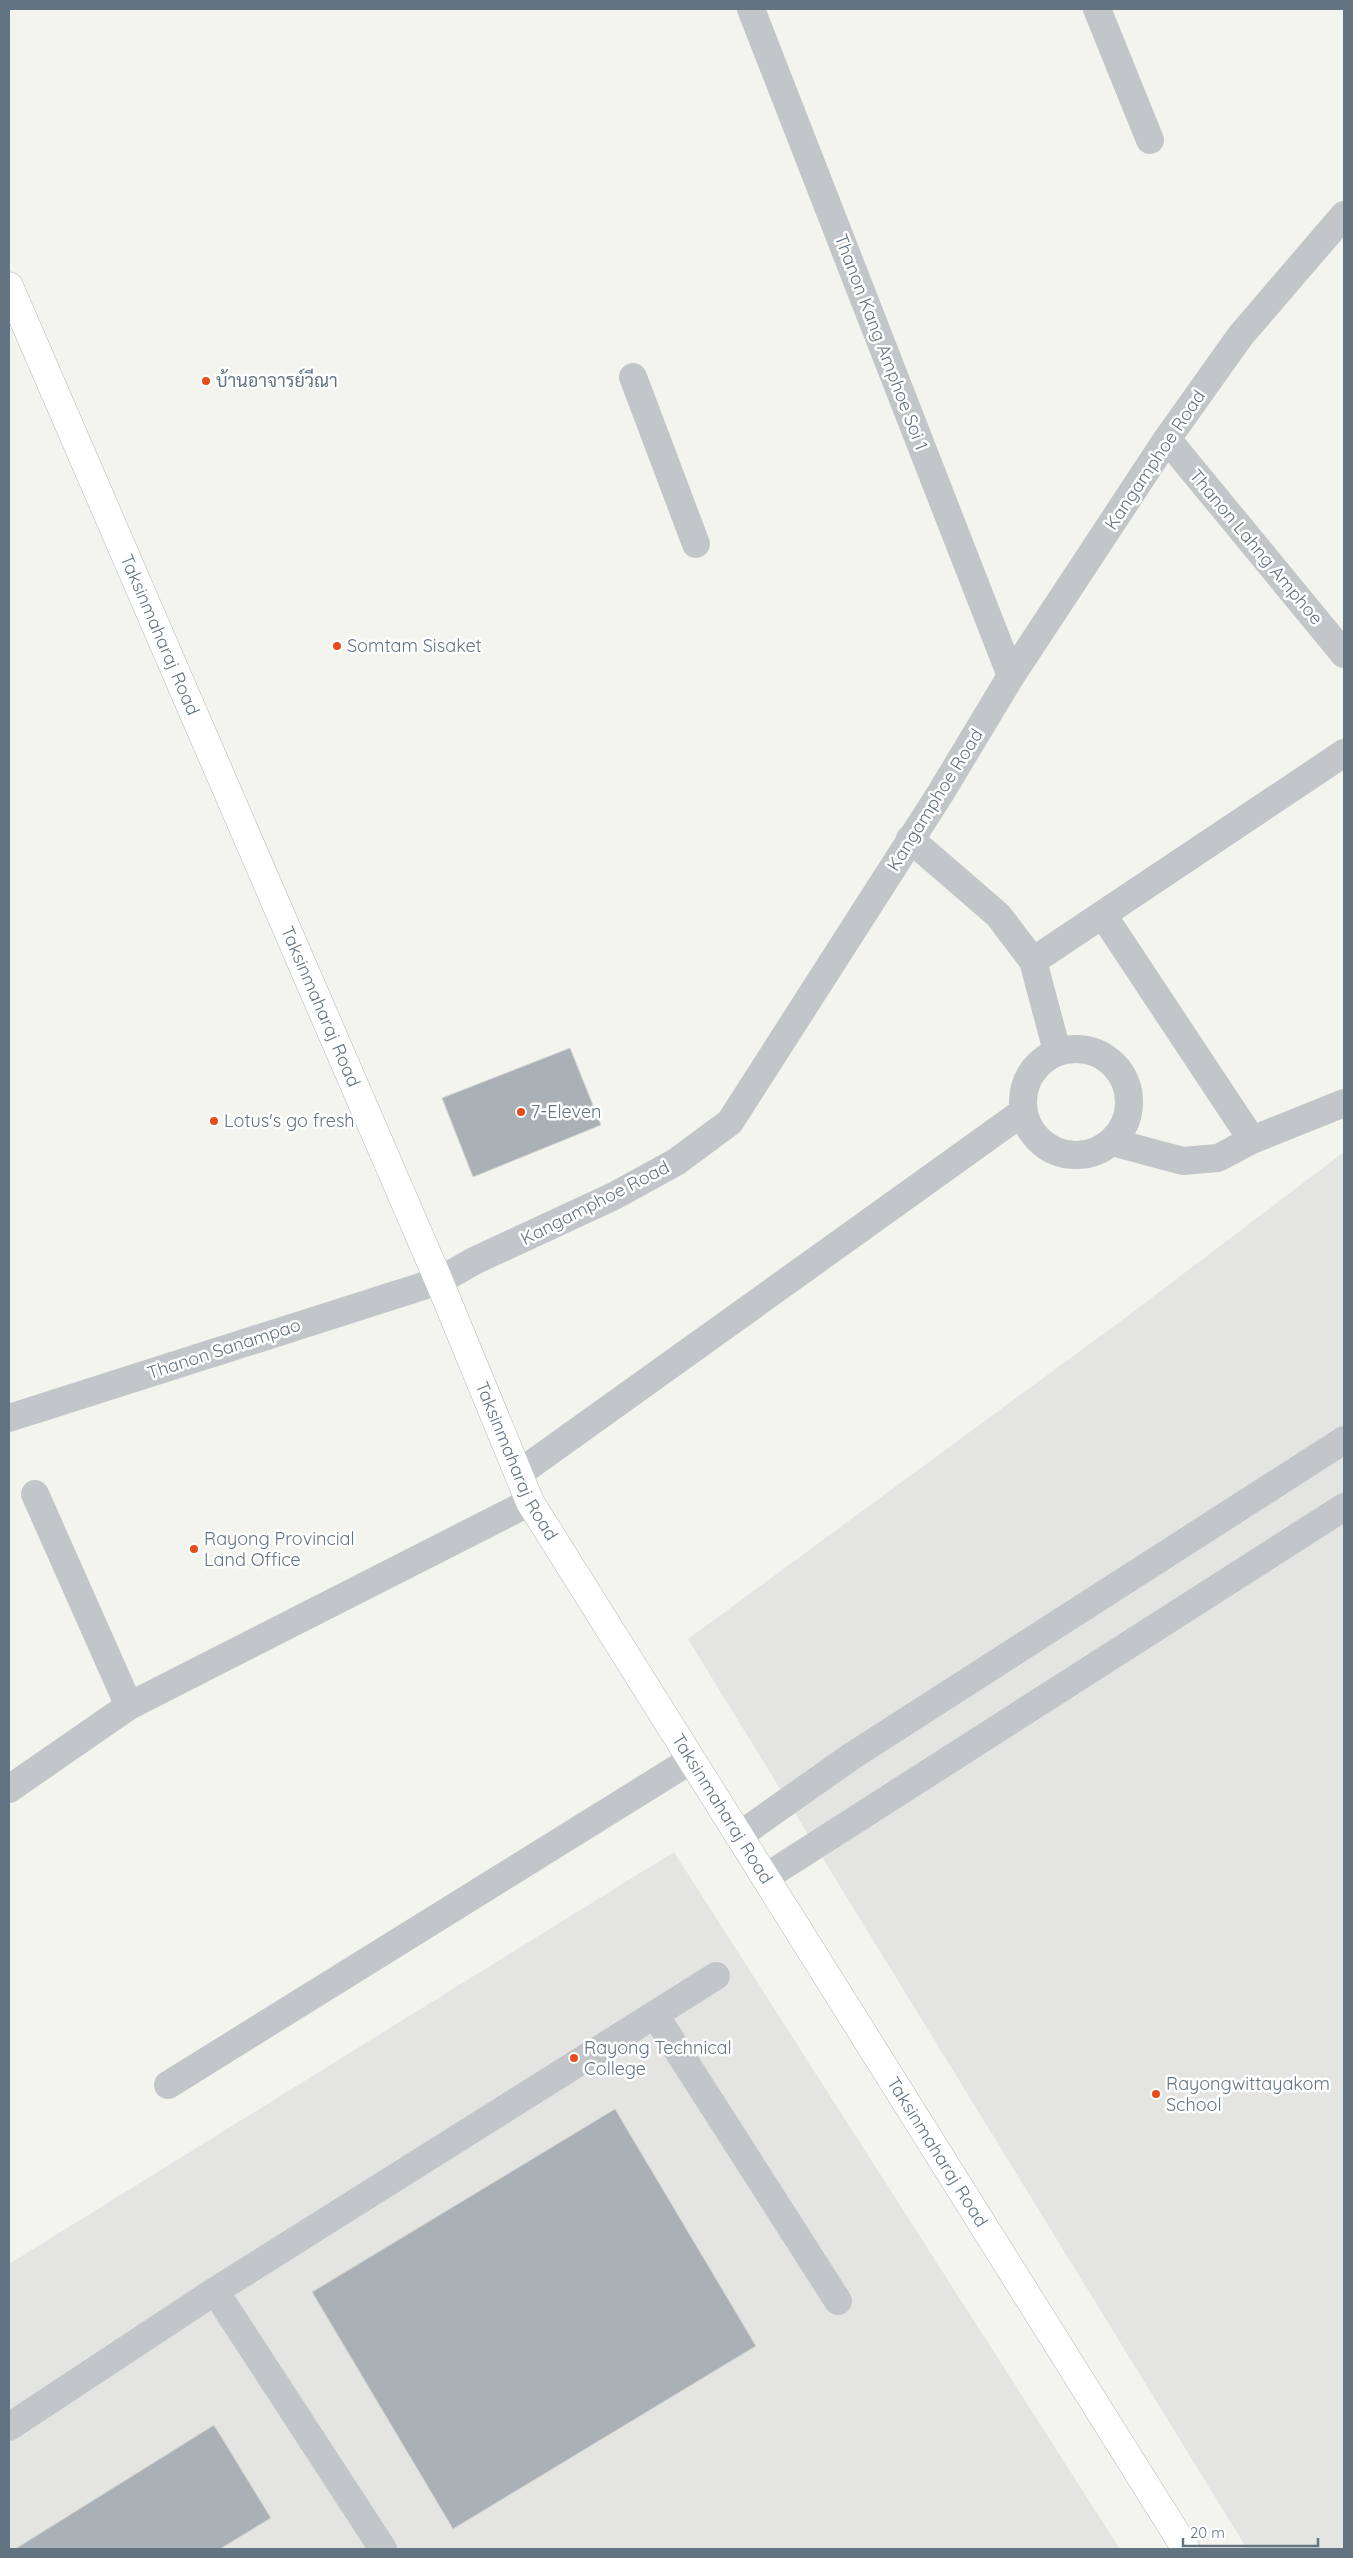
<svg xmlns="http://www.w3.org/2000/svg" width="1353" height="2558" font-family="Quicksand,Sarabun,sans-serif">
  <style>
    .built { fill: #e4e5e3 }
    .building { fill: #a9b1b6; stroke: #d5d5d2 }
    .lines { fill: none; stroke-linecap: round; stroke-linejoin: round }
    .secondary-casing { stroke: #b2b8bc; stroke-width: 29 }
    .lane { stroke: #c3c6c9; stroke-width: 28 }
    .street { stroke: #c3c6c9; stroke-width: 28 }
    .secondary { stroke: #fff; stroke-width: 28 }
    .poi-dot { fill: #e74d1c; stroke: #fff; stroke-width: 2 }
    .labels { text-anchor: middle; stroke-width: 5; stroke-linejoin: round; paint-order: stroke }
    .street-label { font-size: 18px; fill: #627381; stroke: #fff }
    .poi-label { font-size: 18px; fill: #627381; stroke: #fff; text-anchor: start }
  </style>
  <rect width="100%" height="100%" fill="#f4f4ef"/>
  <path class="built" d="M1344,1152V2549H1247L688,1639L1129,1315Z
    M674,1852L1120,2549H9V2264Z"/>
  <path class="building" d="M570,1048L601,1125L473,1177L442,1098Z
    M615,2109L756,2346L453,2529L312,2292Z
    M214,2425L271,2518L220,2549H15Z"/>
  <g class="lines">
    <g class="secondary-casing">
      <g id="secondary">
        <path id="s1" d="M9,286L439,1281L530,1502L1186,2549"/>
      </g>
    </g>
    <path class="lane" d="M633,377L696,544
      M910,839L998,915L1033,961L1057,1051
      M1103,915L1252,1140
      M1033,961L1344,753
      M1023 1102a53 53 0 1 1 106 0a53 53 0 1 1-106 0Z
      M1112,1142L1183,1161L1218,1158L1252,1140L1344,1103
      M518,1474L1023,1112
      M35,1494L129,1706
      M9,1789L129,1706L530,1502
      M740,1835L852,1756L1344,1440
      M766,1877L1344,1507
      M655,2015L838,2301
      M215,2291L383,2549
      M9,2427L215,2291L716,1976"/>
    <path class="street" d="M751,9L1011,676
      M1097,9L1150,140
      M1167,439L1344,654
      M9,1418L439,1281L474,1261L614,1196L676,1162L730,1122L940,794L1011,676L1167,439L1241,335L1344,215
      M168,2085L691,1760"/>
    <use href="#secondary" class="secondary"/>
  </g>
  <g class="poi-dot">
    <circle cx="206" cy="381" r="5"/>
    <circle cx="337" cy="646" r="5"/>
    <circle cx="521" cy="1112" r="5"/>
    <circle cx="214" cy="1121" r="5"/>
    <circle cx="194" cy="1549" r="5"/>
    <circle cx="574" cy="2058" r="5"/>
    <circle cx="1156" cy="2094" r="5"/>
  </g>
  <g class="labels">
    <g class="street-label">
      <text transform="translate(881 342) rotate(69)" y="6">Thanon Kang Amphoe Soi 1</text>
      <text transform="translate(1155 460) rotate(-56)" y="6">Kangamphoe Road</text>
      <text transform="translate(1256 547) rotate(50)" y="6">Thanon Lahng Amphoe</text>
      <text dy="6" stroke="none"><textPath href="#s1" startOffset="380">Taksinmaharaj Road</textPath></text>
      <text transform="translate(935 800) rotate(-58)" y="6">Kangamphoe Road</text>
      <text dy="6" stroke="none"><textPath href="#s1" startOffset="785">Taksinmaharaj Road</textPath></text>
      <text transform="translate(595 1203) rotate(-27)" y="6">Kangamphoe Road</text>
      <text transform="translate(224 1349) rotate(-18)" y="6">Thanon Sanampao</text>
      <text dy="6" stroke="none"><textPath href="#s1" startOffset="1280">Taksinmaharaj Road</textPath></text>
      <text dy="6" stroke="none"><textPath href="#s1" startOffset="1685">Taksinmaharaj Road</textPath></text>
      <text dy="6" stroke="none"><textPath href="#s1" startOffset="2090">Taksinmaharaj Road</textPath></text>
    </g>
    <g class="poi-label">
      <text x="216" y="387">บ้านอาจารย์วีณา</text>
      <text x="347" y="652">Somtam Sisaket</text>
      <text x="531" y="1118">7-Eleven</text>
      <text x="224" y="1127">Lotus's go fresh</text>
      <text x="204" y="1545">Rayong Provincial<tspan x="204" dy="21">Land Office</tspan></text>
      <text x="584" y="2054">Rayong Technical<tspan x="584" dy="21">College</tspan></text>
      <text x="1166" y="2090">Rayongwittayakom<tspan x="1166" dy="21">School</tspan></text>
    </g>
  </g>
  <rect width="1353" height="2558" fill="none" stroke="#627381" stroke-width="20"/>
  <path d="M1183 2538v8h135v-8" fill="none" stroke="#627381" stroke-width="2.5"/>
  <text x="1190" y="2538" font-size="15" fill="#627381" stroke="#ffffff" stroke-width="4" paint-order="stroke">20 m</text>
</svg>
